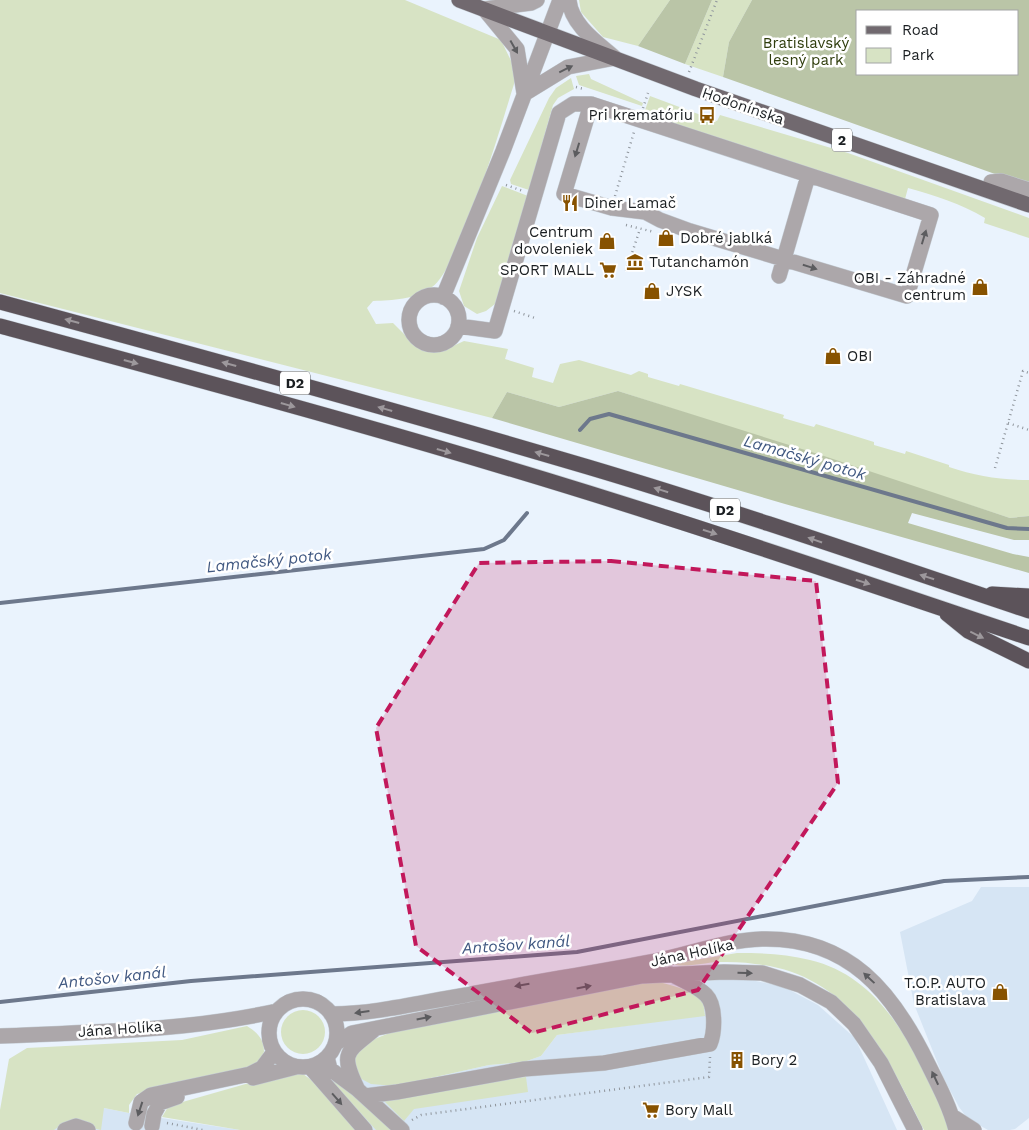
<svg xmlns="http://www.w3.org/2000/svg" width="1029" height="1130" font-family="'Work Sans',sans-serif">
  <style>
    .built { fill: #d6e5f4 }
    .green { fill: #d7e3c4 }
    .forest { fill: #bac5a7; fill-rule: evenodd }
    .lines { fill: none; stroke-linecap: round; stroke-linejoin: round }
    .stream { stroke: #6d788c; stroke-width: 4 }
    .minor-casing { stroke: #c5cdd5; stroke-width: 16 }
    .major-casing { stroke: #c5cdd5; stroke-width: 16 }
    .highway-casing { stroke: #c5cdd5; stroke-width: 16 }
    .path { stroke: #8f959c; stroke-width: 2.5; stroke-dasharray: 1 4; stroke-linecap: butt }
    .minor { stroke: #aca7aa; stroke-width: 15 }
    .major { stroke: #71696f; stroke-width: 15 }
    .highway { stroke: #5c535a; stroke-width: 15 }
    .oneway { fill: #5c5c5f }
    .oneway2 { fill: #9d989c }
    .marked { fill: #c2185b; fill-opacity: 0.2; stroke: #c2185b; stroke-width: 4; stroke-dasharray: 10 6; stroke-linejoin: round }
    .labels { text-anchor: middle; stroke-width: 5; stroke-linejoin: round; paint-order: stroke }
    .shield { fill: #fff; stroke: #5f6264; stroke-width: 1 }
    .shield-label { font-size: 14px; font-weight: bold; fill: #1a1e21 }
    .park-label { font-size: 15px; fill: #2f3d0c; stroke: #fff }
    .street-label { font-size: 15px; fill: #1a1e21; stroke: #fff }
    .poi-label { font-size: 15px; fill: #1a1e21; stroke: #fff; text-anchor: start }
    .water-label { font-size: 16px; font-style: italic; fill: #405881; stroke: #fff }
  </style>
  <rect width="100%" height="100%" fill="#eaf3fd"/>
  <path class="built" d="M981,887H1029V1118L1015,1129L1010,1130H988L968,1119L959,1107L944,1079L914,1004L900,932L972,901Z
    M742,978L784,987L818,1005L855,1038L897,1130H357L310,1079L352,1067L395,1086L489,1065L524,1062L541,1056L557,1035L705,1015L681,987L669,984Z
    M104,1108L129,1113L240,1130H48Z"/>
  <path class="green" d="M0,0H405L501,40L515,69L514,84C502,122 460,268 432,287C414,300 393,300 373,301L367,308L376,324L393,323L416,346L428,352L442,351L464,341L508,349L505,359L534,368L532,377L553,383L560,364L579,360L631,375L639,371L648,374V377L679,386L680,384L784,415L783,418L814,427L816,424L874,442V445L905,454L906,451L949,465V467C976,476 1001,480 1029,480V516L1010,518L618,391L559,407L507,392L492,418L0,293Z
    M579,0H670L638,46L603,37L581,12Z
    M712,0H752L729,42L723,77L685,64Z
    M589,74L591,79L643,103L642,106L579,85L576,76Z
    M571,78L574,89L558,98L553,105L529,190L511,184L510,180L549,98L556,88Z
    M650,96L717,121L720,115L848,153L1029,218V238L984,223L985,218C962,204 934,195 908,188L905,199L788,164L644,113Z
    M502,186L528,196L495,304L486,311L477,314L464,306L459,291L477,238Z
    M737,953C762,953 786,954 810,960C890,979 920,1064 952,1130H924C886,1055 851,974 755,964C743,962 730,962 717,962C704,963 684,968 672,964Z
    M654,981C673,985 688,989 703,1001L705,1016L557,1035L541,1056L524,1062L489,1065L395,1086L371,1084L354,1075V1057L372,1040L397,1030L468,1013Z
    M281 1032a22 22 0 1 1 44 0a22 22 0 1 1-44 0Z
    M247,1026C258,1033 264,1039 264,1052L259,1061L247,1069L137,1094L129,1105V1113L104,1108L101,1130L65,1122L54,1130H0V1110L9,1059L27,1048L182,1040Z
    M326,1065L390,1128L391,1130H376L320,1068Z
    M288,1072L303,1074L310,1079L357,1130H240L162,1117L168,1107L172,1105Z
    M526,1077L528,1092L414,1109L404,1121L383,1100L471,1083Z"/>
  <path class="forest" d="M670,0H712L685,64L638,46Z
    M752,0H1029V182L995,174L723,77L729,42ZM858,11H1018V74H858Z
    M618,391L821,455L1010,518L1029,516V540H1014L912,513L908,523L1013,554L1029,557V573L785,504L492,418L507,392L559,407Z"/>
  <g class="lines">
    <path class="stream" d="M580,430L590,419L609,414L1007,528L1029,529
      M0,603L484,549L504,540L527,513
      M0,1002L191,981L577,952L944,881L1029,877"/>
    <g class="minor-casing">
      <path id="minor" d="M569,0C571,25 598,43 615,58
        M484,9L517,49L524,93
        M484,9L531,3L537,0
        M524,94L568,67L615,58
        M991,182L1001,181L1029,190
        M779,276L808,176
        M409 320a25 25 0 1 1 50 0a25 25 0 1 1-50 0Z
        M443,297L503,151L560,0
        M458,326L495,331L559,113L573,104H591L931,215L907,296L690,231L660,220L645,212L612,208L564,194L591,104
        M269 1033a34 34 0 1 1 68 0a34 34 0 1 1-68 0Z
        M331,1014C376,1014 422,1002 466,995C529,983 592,973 655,961C690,954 726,940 762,939C849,937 893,992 928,1064C939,1086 950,1107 956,1130
        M0,1036C92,1032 187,1031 277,1011
        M335,1044L352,1033L642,976L724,972L762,973L800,985L831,1002L854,1024L881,1063L915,1130
        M327,1057L330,1069L357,1089L402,1130
        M310,1067L365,1130
        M253,1078L296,1067
        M357,1088C340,1052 346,1053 375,1029
        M365,1096L397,1092L524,1069L604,1063L710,1044C715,1032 716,1005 706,995C697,986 682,980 671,974
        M952,1116L974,1130
        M136,1123L141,1102L151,1095L250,1074L262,1068L274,1052
        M152,1126L154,1114L160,1103L177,1097
        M65,1130L76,1126L88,1130"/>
    </g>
    <g class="major-casing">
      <path id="major" d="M459,0L696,89L1029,205"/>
    </g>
    <g class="highway-casing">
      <path id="highway" d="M0,302C196,355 392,409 588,467C736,511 883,562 1029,611
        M0,326C222,386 445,446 665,517C787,556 908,597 1029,638
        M992,594L1029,596
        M947,614L968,631L1029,661"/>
    </g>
    <path class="path" d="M689,72L717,0
      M576,87L584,89
      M643,108L648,93
      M506,185L523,191
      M615,196L634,132
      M626,225L654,232
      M626,271L640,229
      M514,311L535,318
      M1008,423L1029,430
      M995,468L1023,371L1029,373
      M412,1120L421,1115L709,1077L710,1057
      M167,1123L203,1130"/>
    <use href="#minor" class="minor"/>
    <use href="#major" class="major"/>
    <use href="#highway" class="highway"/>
  </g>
  <defs><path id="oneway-solid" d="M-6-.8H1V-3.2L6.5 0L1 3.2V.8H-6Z" transform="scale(1.25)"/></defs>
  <g class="oneway">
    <use href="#oneway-solid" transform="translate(514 47) rotate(61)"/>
    <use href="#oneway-solid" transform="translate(566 69) rotate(-26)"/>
    <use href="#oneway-solid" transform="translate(577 150) rotate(107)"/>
    <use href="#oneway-solid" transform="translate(924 237) rotate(-73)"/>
    <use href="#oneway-solid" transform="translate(810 267) rotate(17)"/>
    <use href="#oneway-solid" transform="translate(745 973) rotate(2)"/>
    <use href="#oneway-solid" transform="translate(869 978) rotate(-137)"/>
    <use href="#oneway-solid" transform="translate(522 985) rotate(170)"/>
    <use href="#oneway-solid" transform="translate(584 987) rotate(-11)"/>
    <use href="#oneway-solid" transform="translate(362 1012) rotate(172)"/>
    <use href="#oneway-solid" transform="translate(424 1018) rotate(-11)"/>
    <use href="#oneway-solid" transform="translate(935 1078) rotate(-115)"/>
    <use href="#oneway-solid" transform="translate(337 1099) rotate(49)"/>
    <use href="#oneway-solid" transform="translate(140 1109) rotate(108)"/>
  </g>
  <g class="oneway2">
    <use href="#oneway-solid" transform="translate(72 321) rotate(-165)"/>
    <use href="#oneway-solid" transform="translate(131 362) rotate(15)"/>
    <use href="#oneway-solid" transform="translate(229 364) rotate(-165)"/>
    <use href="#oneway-solid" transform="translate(288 405) rotate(16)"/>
    <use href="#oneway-solid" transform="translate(385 409) rotate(-164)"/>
    <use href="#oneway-solid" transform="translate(444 451) rotate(16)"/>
    <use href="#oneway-solid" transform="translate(542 454) rotate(-164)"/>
    <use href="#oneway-solid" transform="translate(661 490) rotate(-163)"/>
    <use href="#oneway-solid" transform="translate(710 532) rotate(18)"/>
    <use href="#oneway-solid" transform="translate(815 540) rotate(-161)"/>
    <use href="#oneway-solid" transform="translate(927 577) rotate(-162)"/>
    <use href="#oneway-solid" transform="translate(863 582) rotate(18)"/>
    <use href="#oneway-solid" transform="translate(977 635) rotate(26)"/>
  </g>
  <path class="marked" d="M611,561L816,581L838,783L698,990L532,1033L416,946L376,728L479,563Z"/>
  <defs>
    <g id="bus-bare" transform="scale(1.35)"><path d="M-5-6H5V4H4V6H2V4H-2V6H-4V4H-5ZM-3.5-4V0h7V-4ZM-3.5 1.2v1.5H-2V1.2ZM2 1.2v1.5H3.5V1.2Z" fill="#875200" stroke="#fff" stroke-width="2.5" paint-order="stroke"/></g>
    <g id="restaurant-bare" transform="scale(1.35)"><path d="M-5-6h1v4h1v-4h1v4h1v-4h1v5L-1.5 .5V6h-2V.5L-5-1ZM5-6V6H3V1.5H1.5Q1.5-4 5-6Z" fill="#875200" stroke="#fff" stroke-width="2.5" paint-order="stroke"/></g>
    <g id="shop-bare" transform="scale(1.35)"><path d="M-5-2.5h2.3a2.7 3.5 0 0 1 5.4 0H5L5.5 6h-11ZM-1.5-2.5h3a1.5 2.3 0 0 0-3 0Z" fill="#875200" stroke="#fff" stroke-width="2.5" paint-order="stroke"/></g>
    <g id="museum-bare" transform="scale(1.35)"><path d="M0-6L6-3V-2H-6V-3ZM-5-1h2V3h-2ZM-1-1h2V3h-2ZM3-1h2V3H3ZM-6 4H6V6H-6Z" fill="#875200" stroke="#fff" stroke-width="2.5" paint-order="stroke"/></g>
    <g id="supermarket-bare" transform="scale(1.35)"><path d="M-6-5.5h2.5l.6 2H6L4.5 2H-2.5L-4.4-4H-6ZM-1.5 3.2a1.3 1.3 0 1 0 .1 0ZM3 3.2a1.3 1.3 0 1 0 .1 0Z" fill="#875200" stroke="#fff" stroke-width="2.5" paint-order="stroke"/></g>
    <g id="building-bare" transform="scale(1.35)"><path d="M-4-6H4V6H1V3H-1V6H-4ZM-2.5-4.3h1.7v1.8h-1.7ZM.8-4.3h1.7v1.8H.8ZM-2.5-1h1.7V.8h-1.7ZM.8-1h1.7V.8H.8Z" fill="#875200" stroke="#fff" stroke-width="2.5" paint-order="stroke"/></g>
  </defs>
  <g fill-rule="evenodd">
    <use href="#bus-bare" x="707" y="115"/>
    <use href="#restaurant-bare" x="570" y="203"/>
    <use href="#shop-bare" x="666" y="238"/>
    <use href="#shop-bare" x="607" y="241"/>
    <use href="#museum-bare" x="635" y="262"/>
    <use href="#supermarket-bare" x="608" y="270"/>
    <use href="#shop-bare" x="980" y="287"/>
    <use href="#shop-bare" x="652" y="291"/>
    <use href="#shop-bare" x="833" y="356"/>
    <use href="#shop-bare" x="1000" y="992"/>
    <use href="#building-bare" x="737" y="1060"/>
    <use href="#supermarket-bare" x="651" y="1110"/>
  </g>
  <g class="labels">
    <g class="shield">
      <rect x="832" y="128.5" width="20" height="23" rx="4"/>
      <rect x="280" y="371.5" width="30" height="23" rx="4"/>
      <rect x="710" y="498.5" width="30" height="23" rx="4"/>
    </g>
    <g class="shield-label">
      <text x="842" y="145">2</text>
      <text x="295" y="388">D2</text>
      <text x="725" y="515">D2</text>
    </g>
    <g class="park-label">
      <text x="806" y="48">Bratislavský<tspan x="806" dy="17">lesný park</tspan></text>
    </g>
    <g class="street-label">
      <text transform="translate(743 106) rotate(19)" y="5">Hodonínska</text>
      <text transform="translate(692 953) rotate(-12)" y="5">Jána Holíka</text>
      <text transform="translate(120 1029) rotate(-4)" y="5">Jána Holíka</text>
    </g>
    <g class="poi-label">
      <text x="693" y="120" text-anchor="end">Pri krematóriu</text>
      <text x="584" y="208">Diner Lamač</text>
      <text x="593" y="237" text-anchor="end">Centrum<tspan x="593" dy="17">dovoleniek</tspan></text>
      <text x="680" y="243">Dobré jablká</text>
      <text x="649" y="267">Tutanchamón</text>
      <text x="594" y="275" text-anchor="end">SPORT MALL</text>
      <text x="966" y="283" text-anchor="end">OBI - Záhradné<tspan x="966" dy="17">centrum</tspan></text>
      <text x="666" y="296">JYSK</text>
      <text x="847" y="361">OBI</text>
      <text x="986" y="988" text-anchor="end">T.O.P. AUTO<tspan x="986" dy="17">Bratislava</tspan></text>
      <text x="751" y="1065">Bory 2</text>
      <text x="665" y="1115">Bory Mall</text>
    </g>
    <g class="water-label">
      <text transform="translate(805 457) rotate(16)" y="6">Lamačský potok</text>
      <text transform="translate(269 560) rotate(-6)" y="6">Lamačský potok</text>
      <text transform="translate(516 944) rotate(-4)" y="6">Antošov kanál</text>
      <text transform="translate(112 977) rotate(-6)" y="6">Antošov kanál</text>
    </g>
  </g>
  <rect x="856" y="10" width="162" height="65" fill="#ffffff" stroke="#a3a5a6"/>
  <rect x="866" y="26" width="25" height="8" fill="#71696f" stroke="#a3a5a6"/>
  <text x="902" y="35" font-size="15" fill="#1a1e21">Road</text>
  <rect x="866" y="48" width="25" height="15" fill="#d7e3c4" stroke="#a3a5a6"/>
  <text x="902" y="60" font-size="15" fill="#1a1e21">Park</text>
</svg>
